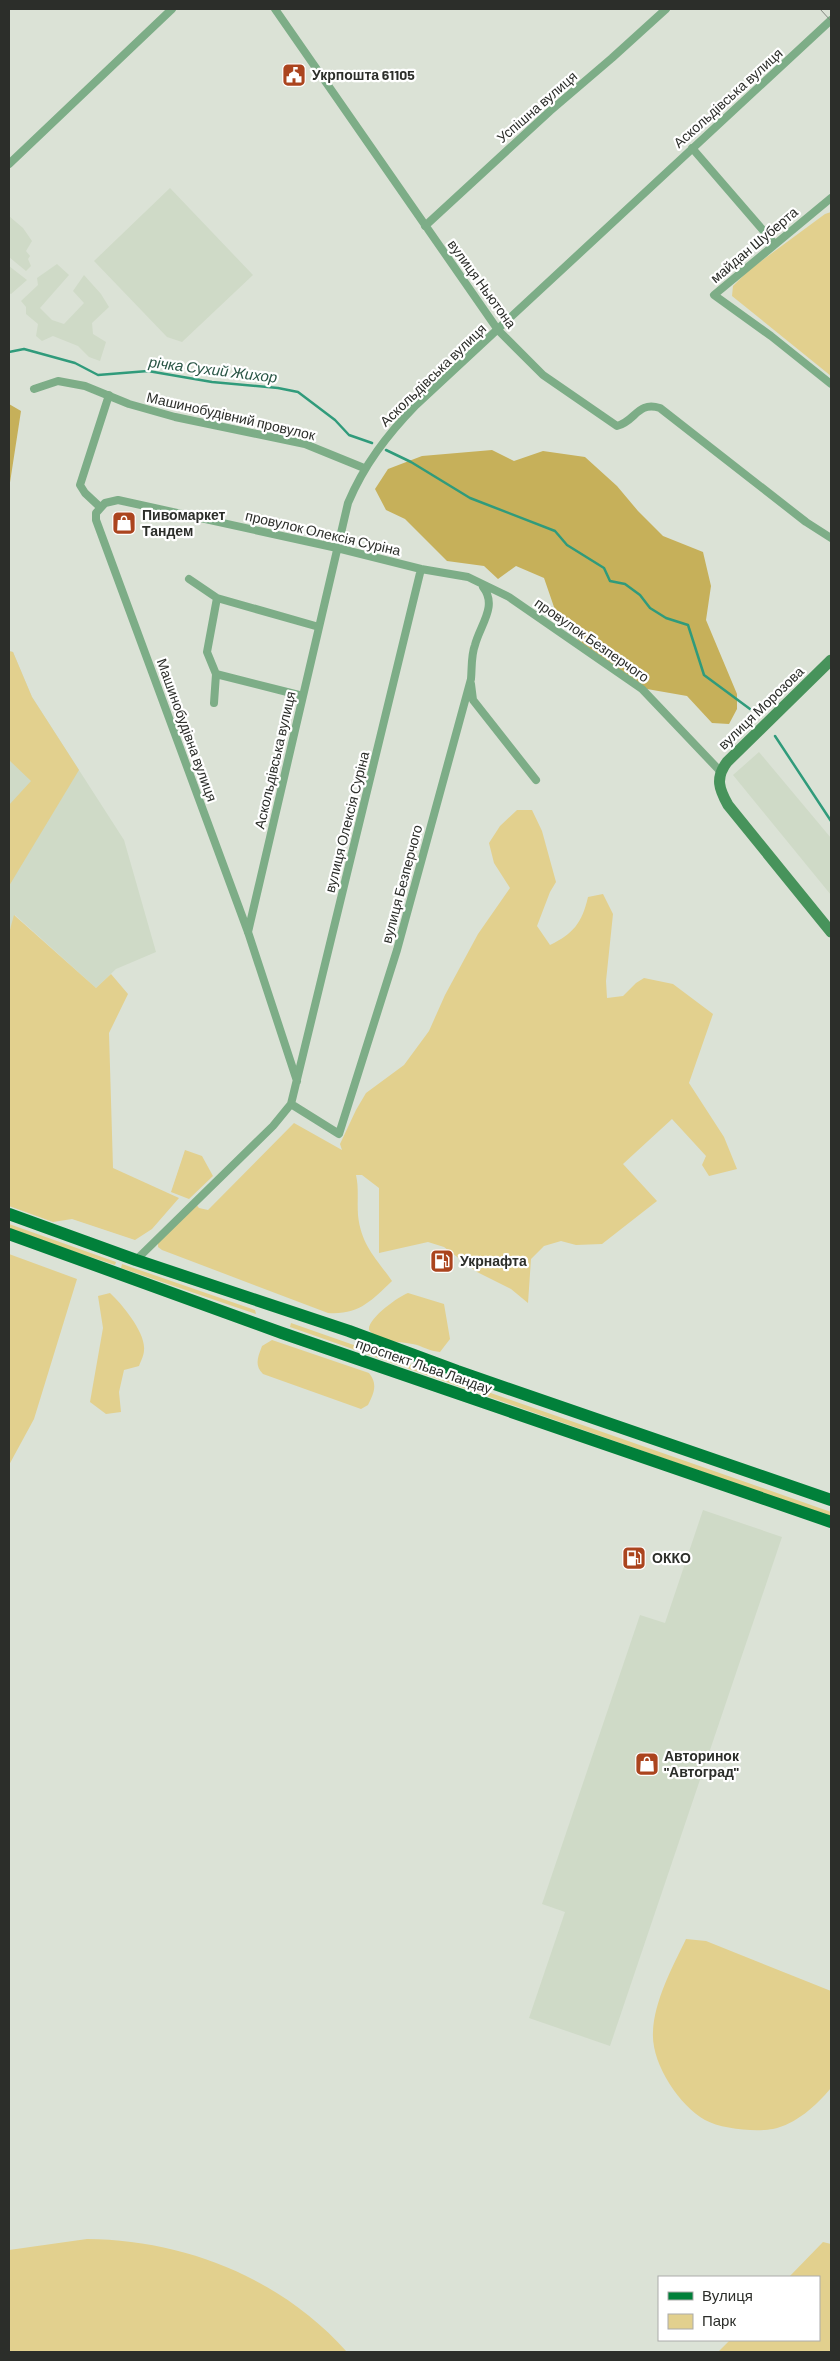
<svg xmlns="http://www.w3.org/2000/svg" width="840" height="2361" font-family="Barlow,sans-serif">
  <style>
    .built { fill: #cfdac7 }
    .green { fill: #e2d08e }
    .forest { fill: #c6b05a }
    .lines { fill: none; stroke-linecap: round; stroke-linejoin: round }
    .stream { stroke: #309b7b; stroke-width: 2.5 }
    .minor { stroke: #7dad87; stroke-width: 8 }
    .secondary { stroke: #47935b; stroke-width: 11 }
    .primary { stroke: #01803a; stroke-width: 12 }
    .tram { stroke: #82877f; stroke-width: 1 }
    .labels { text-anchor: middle; stroke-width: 4.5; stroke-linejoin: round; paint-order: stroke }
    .poi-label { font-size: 14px; font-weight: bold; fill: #2c2e2a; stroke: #fff; text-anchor: start }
    .street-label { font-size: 14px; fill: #2c2e2a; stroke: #fff }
    .water-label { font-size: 15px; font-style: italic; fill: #285444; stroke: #fff }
  </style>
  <rect width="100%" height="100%" fill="#dbe2d6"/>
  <path class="built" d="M170,188L253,275L182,342L167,337L94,261Z
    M9,216L23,228L32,241L26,251L30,256L28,259L31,266L26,271L9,257Z
    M57,264L69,275L40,308L52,320L64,324L84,303L73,291L84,275L101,294L109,307L92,323L93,334L106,342L100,361L89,357L78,346L53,336L42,341L36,336L38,324L26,314V307L21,301L38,285L37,278Z
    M9,266L27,280L11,294L9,293Z
    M9,651L13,652L32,697L124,840L156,952L116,969L96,988L15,915L9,933Z
    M759,752L831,838V895L733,775Z
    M703,1510L782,1537L610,2046L529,2018L565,1912L542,1904L640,1615L665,1623Z"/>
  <path class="green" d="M831,212V376L732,296L733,286L749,270L825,214Z
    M9,651L13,652L32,697L79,770L9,886V805L31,781L9,760Z
    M517,810H532L542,831L556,882L550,892L537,926L550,945C573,934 582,923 588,897L603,894L613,914L606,981L607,998L623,996L636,983L644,978L673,984L713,1014L689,1083L724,1137L737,1169L709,1176L702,1165L706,1156L672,1119L623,1164L657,1201L602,1244L576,1245L561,1241L544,1246L531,1259L528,1303L511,1289L477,1272L444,1247L428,1242L379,1253V1188L362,1175H356C359,1188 357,1201 358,1215C361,1245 376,1258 392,1281C371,1301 359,1315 328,1313L162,1250L158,1247V1239L195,1203L199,1208L208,1210L294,1123L342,1150L340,1144L356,1110L366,1093L404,1065L429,1031L445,995L478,934L510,888L494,863L489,843L500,826Z
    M14,915L96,988L111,974L128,994L109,1033L113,1168L179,1198L152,1229L135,1240L72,1219L53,1222L9,1206V933Z
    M185,1150L202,1156L213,1176L189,1199L171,1192Z
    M9,1224L116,1262L115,1265L9,1230Z
    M9,1254L77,1279L34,1419L9,1465Z
    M122,1264L255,1310L256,1314L121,1268Z
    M110,1293C122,1304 146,1333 144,1350C144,1355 141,1361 139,1366L124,1370L119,1392L121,1412L106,1414L90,1402L103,1328L98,1296Z
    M408,1293L444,1304L450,1339L440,1352C431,1351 425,1348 417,1345C402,1341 379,1343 369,1330C367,1319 399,1296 408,1293Z
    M291,1323L831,1512V1517L290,1327Z
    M272,1340L369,1373C378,1384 374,1393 368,1405L361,1409L263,1374C254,1365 258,1357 262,1346Z
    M686,1939L706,1941L831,1991V2088C816,2106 796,2124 773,2129C755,2132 721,2129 705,2120C679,2105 651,2063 653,2032C654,2001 673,1966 686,1939Z
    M87,2239C185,2240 281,2278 347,2352H9V2250Z
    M823,2242L831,2244V2352H718L730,2340H819V2277H789Z"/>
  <path class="forest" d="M9,404L21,411L9,489Z
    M492,450L514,461L543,451L585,457L617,486L638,511L663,536L703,552L711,586L706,620L737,694V709L729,724L712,723L687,696L647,689L579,641L554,607L544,578L516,566L498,579L484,566L447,561L405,519L386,510L375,489L388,469L422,456Z"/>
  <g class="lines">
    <path class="stream" d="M9,352L24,349L75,363L98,375L148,371L212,382L278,388L298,392L335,420L349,435L372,443
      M386,450L411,462L470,498L555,531L567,545L604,568L610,581L625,584L640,595L650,608L666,618L688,625L704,675L750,709
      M775,736L831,821"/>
    <path class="minor" d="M275,9L498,330L543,375L617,426C636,421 637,401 660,408L806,522L831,538
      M692,148L774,243
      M9,164L172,9
      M831,198L714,295L771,336L831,384
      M425,226L550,111L612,58L666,9
      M34,389L58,381L85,386L129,404L175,417L305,444L364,468
      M100,507L85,493L80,485L109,395
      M189,579L217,598L207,652L216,674L214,703
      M217,598L319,627
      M216,674L303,696
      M471,684L473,700L536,780
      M248,932L348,503C364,465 387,435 416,405L831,20
      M297,1081L248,932L96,520V513L105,503L118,500L337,548L421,569L468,577L509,597L642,689L720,771
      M291,1104L339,1134L397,950L471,679C472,668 471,655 475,645C480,625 498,606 483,587
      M136,1260L273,1126L291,1104L421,569"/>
    <path class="secondary" d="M831,660L727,762C715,778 719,789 728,805L831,932"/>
    <path class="primary" d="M9,1214L136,1260L349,1331L457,1371L831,1500
      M9,1234L282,1333L831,1522"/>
    <path class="tram" d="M820,9L831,21"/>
  </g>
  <defs>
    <g id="civic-square" transform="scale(1.25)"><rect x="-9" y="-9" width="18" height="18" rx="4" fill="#ab441e" stroke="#fff"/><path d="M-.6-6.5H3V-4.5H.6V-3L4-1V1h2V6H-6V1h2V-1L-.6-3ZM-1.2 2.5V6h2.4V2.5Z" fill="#fff"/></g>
    <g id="shop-square" transform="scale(1.25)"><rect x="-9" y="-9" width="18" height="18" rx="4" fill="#ab441e" stroke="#fff"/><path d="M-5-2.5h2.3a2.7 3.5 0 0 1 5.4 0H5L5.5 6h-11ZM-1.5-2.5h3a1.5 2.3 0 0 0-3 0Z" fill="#fff"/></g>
    <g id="fuel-square" transform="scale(1.25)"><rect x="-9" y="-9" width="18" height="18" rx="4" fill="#ab441e" stroke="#fff"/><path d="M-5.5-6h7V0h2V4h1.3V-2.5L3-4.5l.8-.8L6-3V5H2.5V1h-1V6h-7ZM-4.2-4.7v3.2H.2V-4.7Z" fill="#fff"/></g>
  </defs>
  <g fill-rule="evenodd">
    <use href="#civic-square" x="294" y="75"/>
    <use href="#shop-square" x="124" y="523"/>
    <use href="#fuel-square" x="442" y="1261"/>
    <use href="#fuel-square" x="634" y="1558"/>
    <use href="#shop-square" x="647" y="1764"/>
  </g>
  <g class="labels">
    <g class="poi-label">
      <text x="312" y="80">Укрпошта 61105</text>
      <text x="142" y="520">Пивомаркет<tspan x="142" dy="16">Тандем</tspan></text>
      <text x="460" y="1266">Укрнафта</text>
      <text x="652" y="1563">ОККО</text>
      <text x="664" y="1761">Авторинок<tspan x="664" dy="16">"Автоград"</tspan></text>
    </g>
    <g class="street-label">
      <text transform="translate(728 98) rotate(-42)" y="5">Аскольдівська вулиця</text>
      <text transform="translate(537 107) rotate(-41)" y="5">Успішна вулиця</text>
      <text transform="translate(754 245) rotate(-40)" y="5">майдан Шуберта</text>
      <text transform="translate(482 284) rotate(54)" y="5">вулиця Ньютона</text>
      <text transform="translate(433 375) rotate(-44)" y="5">Аскольдівська вулиця</text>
      <text transform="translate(231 416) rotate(13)" y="5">Машинобудівний провулок</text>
      <text transform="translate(323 533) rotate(13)" y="5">провулок Олексія Суріна</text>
      <text transform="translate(592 640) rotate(35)" y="5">провулок Безперчого</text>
      <text transform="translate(761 708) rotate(-44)" y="5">вулиця Морозова</text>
      <text transform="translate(187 730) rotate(70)" y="5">Машинобудівна вулиця</text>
      <text transform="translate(275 760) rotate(-77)" y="5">Аскольдівська вулиця</text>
      <text transform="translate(347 822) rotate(-76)" y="5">вулиця Олексія Суріна</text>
      <text transform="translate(402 884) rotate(-75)" y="5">вулиця Безперчого</text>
      <text transform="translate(424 1366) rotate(19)" y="5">проспект Льва Ландау</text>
    </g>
    <g class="water-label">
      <text transform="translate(213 370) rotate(7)" y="5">річка Сухий Жихор</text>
    </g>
  </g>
  <rect width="840" height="2361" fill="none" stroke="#2c2e2a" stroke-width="20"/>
  <rect x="658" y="2276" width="162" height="65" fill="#ffffff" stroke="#ababaa"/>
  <rect x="668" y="2292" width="25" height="8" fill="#01803a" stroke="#ababaa"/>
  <text x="702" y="2301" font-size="15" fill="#2c2e2a">Вулиця</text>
  <rect x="668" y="2314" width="25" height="15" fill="#e2d08e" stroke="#ababaa"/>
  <text x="702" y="2326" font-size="15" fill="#2c2e2a">Парк</text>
</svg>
